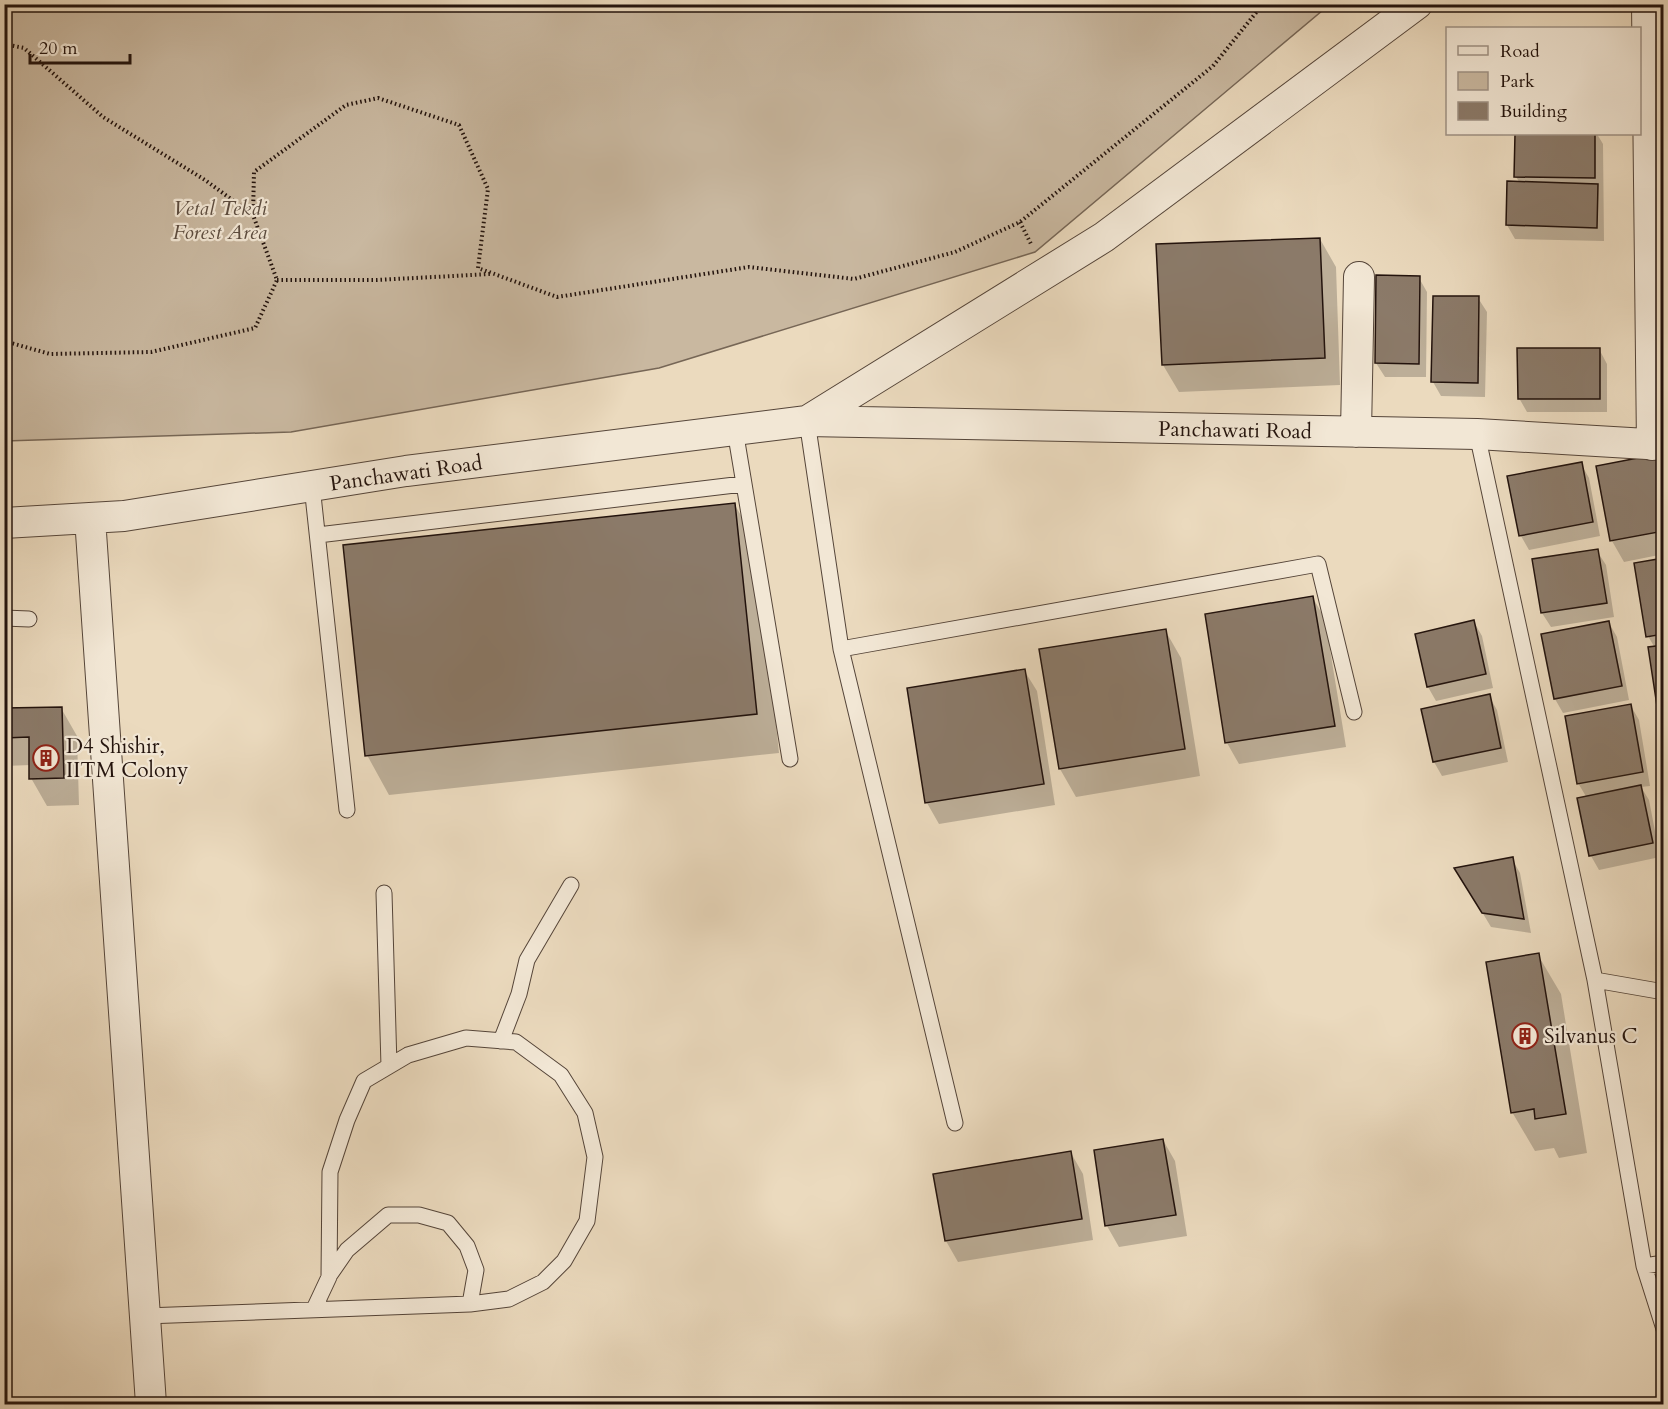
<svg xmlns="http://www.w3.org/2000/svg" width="1668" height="1409" font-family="Cardo,serif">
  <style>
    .green { fill: #c9b8a0; stroke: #766656; stroke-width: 1.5 }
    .shadow { fill: #0003 }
    .building { fill: #8b7a69; stroke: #23130d; stroke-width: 1.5 }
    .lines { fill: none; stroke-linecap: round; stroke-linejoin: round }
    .service-casing { stroke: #554539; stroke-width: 17 }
    .minor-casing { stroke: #554539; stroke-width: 32 }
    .path { stroke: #23130d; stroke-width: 4; stroke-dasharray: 1.5 3; stroke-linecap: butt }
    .service { stroke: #f2e7d5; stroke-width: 15 }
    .minor { stroke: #f2e7d5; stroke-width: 30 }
    .labels { text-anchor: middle; stroke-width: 4.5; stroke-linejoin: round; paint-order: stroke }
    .park-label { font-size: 21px; font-style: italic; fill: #5d4d40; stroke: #f2e7d5 }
    .street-label { font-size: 21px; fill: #23130d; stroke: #f2e7d5 }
    .poi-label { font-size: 21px; fill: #23130d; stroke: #f2e7d5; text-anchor: start }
  </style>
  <rect width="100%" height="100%" fill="#ebdabe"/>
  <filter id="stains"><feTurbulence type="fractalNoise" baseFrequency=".00333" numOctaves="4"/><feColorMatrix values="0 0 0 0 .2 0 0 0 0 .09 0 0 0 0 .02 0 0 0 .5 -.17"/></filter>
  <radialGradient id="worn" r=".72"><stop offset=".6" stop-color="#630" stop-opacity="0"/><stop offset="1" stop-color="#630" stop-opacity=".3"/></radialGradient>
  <path class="green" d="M4,5L5,4L1329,5L1035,252L659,368L291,432L5,441Z"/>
  <path class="shadow" d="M1517,134H1597L1603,144L1604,241L1515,239L1507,225L1520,183L1516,177Z
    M1320,239L1336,267L1340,385L1179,392L1163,365Z
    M1419,278L1427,292L1426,377H1385L1376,363Z
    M1478,298L1487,312L1485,397L1441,396L1433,382Z
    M1599,349L1607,364V412H1527L1519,398Z
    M1664,454V554L1624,562L1612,541L1597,467Z
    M1581,464L1589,478L1600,536L1529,550L1521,536L1509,477Z
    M735,505L757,544L779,753L389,795L367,755Z
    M1597,551L1606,565L1614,617L1551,627L1542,613L1534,560Z
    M1313,598L1325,619L1346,747L1239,764L1227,743Z
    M1474,622L1482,636L1493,688L1436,701L1428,687Z
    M1609,623L1617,637L1629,700L1563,713L1555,699Z
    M1165,630L1181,658L1200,776L1076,797L1060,769Z
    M1651,634V637L1664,635V715L1658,705L1655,648L1648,636Z
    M1024,670L1037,691L1055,805L939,824L927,803L909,689Z
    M1489,696L1497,710L1508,762L1442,776L1434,762Z
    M1631,706L1639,720L1650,786L1641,787L1649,800L1660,857L1599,870L1591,856L1579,800L1587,798L1578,783Z
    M61,708L77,736L79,805L47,806L31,778V765L4,766V710Z
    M1512,859L1520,873L1531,933L1491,927L1464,882Z
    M1538,955L1561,994L1587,1153L1559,1158L1554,1148L1535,1151L1512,1112Z
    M1163,1140L1175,1161L1187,1236L1119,1247L1107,1226L1095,1151Z
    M1071,1153L1083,1174L1093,1240L958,1262L946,1241L935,1175Z"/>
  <path class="building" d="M1515,134H1595V178L1514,177Z
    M1507,181L1598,184L1597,228L1506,225Z
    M1320,238L1325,358L1162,365L1156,244Z
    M1376,275L1420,276L1419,364L1375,363Z
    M1433,296H1479L1478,383L1431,382Z
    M1517,348H1600V399H1518Z
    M1664,453V531L1610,541L1596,466Z
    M1582,462L1593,522L1519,536L1507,476Z
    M735,503L757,714L365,756L343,545Z
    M1598,549L1607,603L1541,613L1532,559Z
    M1664,558V634L1646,637L1634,563Z
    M1313,596L1335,726L1225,743L1205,614Z
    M1474,620L1486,674L1427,687L1415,634Z
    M1609,621L1622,686L1554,699L1541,634Z
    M1166,629L1185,749L1059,769L1039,649Z
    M1664,645V705L1657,706L1648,647Z
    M1025,669L1044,784L925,803L907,688Z
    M1490,694L1501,748L1433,762L1421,709Z
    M1631,704L1643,772L1577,784L1565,716Z
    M62,707L64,778L29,779V737L4,738V708Z
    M1641,785L1653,843L1589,856L1577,798Z
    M1513,857L1524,919L1482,913L1454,868Z
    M1539,953L1566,1114L1535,1119L1534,1109L1511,1113L1486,962Z
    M1662,1068L1664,1069V1097L1658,1096Z
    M1163,1139L1176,1215L1105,1226L1094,1150Z
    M1071,1151L1082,1219L945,1241L933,1174Z"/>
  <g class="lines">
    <g class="service-casing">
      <path id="service" d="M807,421L841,649L1318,564L1354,712
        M735,430L790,759
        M1477,434L1595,980L1644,1266L1664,1329
        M312,486L347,810
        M318,535L743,484
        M4,618L29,619
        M841,649L955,1123
        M384,893L389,1066
        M1595,980L1664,992
        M501,1041L519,994L527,960L571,885
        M1644,1266L1664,1263
        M329,1276L347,1250L388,1215H419L448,1223L467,1246L476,1270L470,1304
        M145,1316L470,1304L509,1299L543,1282L564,1261L587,1221L595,1157L585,1113L561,1075L516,1042L466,1038L408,1055L364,1081L347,1120L330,1172L329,1277L314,1309"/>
    </g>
    <g class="minor-casing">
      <path id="minor" d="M1647,4L1652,445
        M807,421L1104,237L1417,4
        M1356,432L1359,277
        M90,518L151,1404
        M4,523L124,516L406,471L807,421L1477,434L1664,445"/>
    </g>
    <path class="path" d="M4,44L24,48L103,117L205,180L253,215
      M1020,222L1032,246
      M277,280H377L490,274
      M4,341L50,354L151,352L255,328L277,280L253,215L254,172L346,105L378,98L459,125L488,189L478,268L557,297L749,267L854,279L955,252L1020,222L1213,66L1263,4"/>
    <use href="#service" class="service"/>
    <use href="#minor" class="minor"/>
  </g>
  <defs>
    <g id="building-ring" transform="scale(1.35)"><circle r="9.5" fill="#f2e7d5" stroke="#8f2418" stroke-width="1.5"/><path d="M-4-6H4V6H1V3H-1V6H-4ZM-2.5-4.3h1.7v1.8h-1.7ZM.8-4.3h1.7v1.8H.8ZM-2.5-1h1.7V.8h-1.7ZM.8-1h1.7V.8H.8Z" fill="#8f2418"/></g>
  </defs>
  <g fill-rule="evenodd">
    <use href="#building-ring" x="46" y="758"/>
    <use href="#building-ring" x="1525" y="1036"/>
  </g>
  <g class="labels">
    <g class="park-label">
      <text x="220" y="215">Vetal Tekdi<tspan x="220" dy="24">Forest Area</tspan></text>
    </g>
    <g class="street-label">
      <text transform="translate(1235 430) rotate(1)" y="7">Panchawati Road</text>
      <text transform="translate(406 473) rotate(-8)" y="7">Panchawati Road</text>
    </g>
    <g class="poi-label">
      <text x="66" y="753">D4 Shishir,<tspan x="66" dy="24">IITM Colony</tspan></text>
      <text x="1544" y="1043">Silvanus C</text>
    </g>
  </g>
  <rect width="1668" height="1409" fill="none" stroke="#ebdabe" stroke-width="24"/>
  <rect x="6" y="6" width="1656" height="1397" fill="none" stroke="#23130d" stroke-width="3"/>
  <rect x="12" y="12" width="1644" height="1385" fill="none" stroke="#23130d" stroke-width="1.5"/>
  <rect x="1446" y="27" width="195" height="108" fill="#f2e7d5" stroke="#9f9285" stroke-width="1.5"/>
  <rect x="1458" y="46" width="30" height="9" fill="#f2e7d5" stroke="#9f9285" stroke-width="1.5"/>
  <text x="1500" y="57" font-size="18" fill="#23130d">Road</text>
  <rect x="1458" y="72" width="30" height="18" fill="#c9b8a0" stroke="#9f9285" stroke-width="1.5"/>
  <text x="1500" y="87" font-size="18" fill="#23130d">Park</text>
  <rect x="1458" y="102" width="30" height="18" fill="#8b7a69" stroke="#9f9285" stroke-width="1.5"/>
  <text x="1500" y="117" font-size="18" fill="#23130d">Building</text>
  <path d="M30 54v9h100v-9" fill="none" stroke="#23130d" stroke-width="3"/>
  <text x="39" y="54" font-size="18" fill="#23130d" stroke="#f2e7d5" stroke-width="4.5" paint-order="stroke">20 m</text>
  <rect width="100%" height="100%" filter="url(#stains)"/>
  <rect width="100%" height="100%" fill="url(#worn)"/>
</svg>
